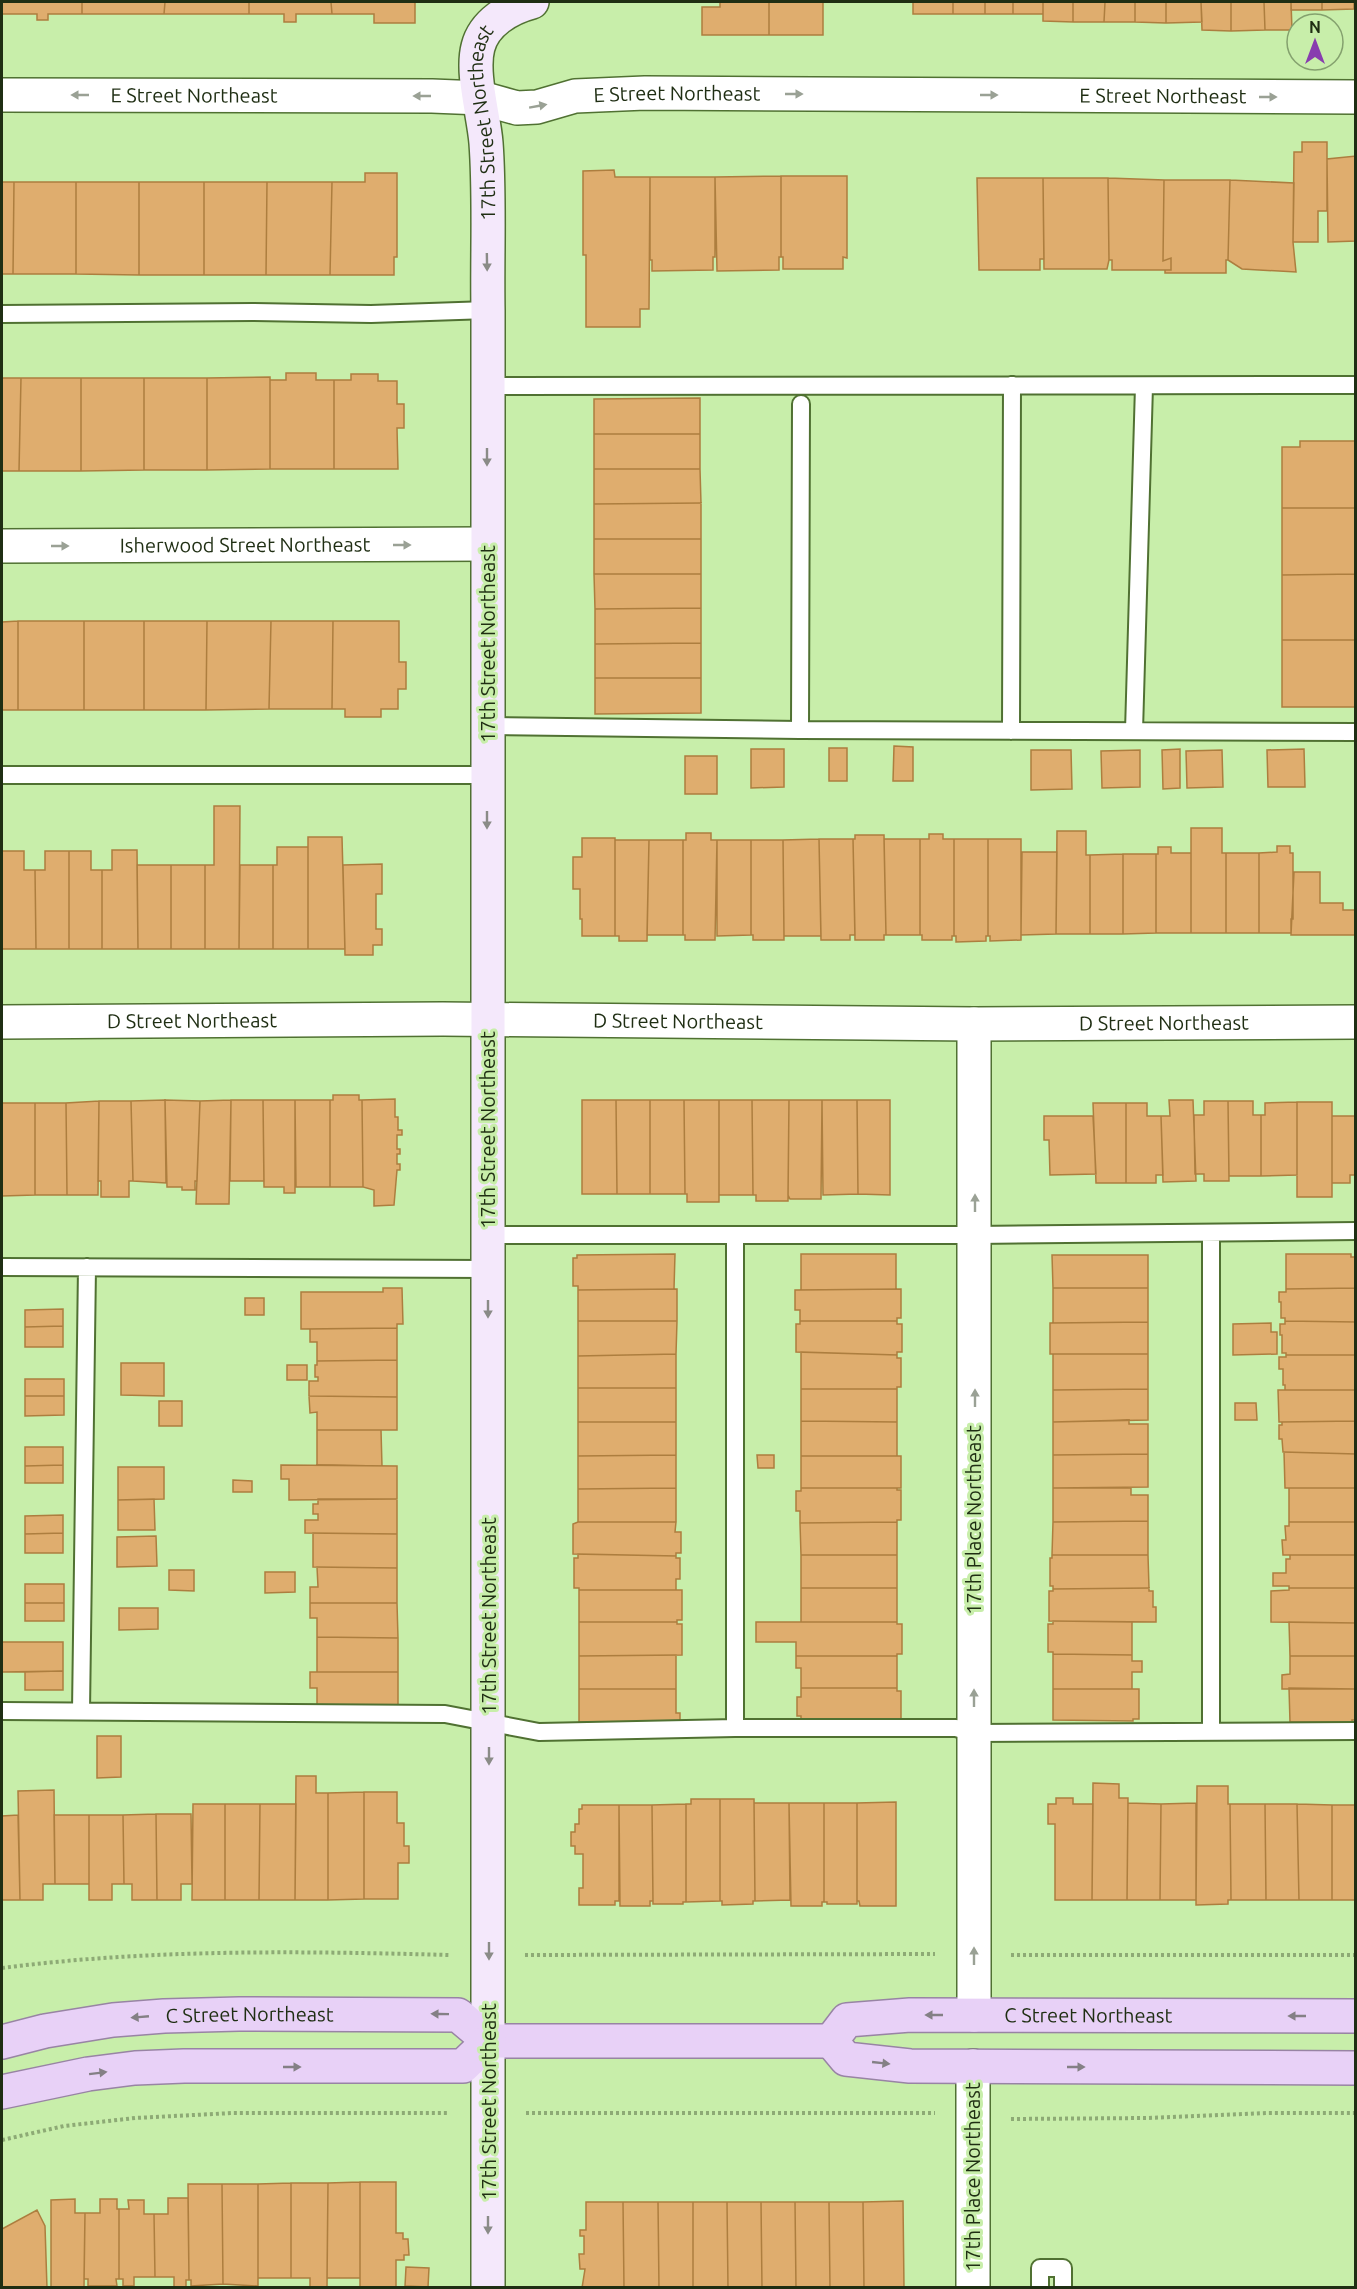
<svg xmlns="http://www.w3.org/2000/svg" width="1357" height="2289" font-family="Ubuntu,sans-serif">
  <style>
    .building { fill: #dfad6e; stroke: #ad7e3f; stroke-width: 1.5 }
    .lines { fill: none; stroke-linecap: round; stroke-linejoin: round }
    .lane-casing { stroke: #507132; stroke-width: 20 }
    .street-casing { stroke: #507132; stroke-width: 36 }
    .secondary-casing { stroke: #507132; stroke-width: 36 }
    .primary-casing { stroke: #9884a4; stroke-width: 36 }
    .path { stroke: #8daa75; stroke-width: 4; stroke-dasharray: 3 3; stroke-linecap: butt }
    .lane { stroke: #fff; stroke-width: 16 }
    .street { stroke: #fff; stroke-width: 33 }
    .secondary { stroke: #f4e8fb; stroke-width: 33 }
    .primary { stroke: #e8d1f7; stroke-width: 33 }
    .oneway { fill: #9aa195 }
    .oneway2 { fill: #8a8b87 }
    .oneway3 { fill: #848085 }
    .labels { text-anchor: middle; stroke-width: 6; stroke-linejoin: round; paint-order: stroke }
    .street-label { font-size: 20px; fill: #1f2e13; stroke: #c8eeaa }
  </style>
  <rect width="100%" height="100%" fill="#c8eeaa"/>
  <path class="building" d="M2,2H82V14H48V20H37V14H2Z
    M82,2H165L164,14H82Z
    M165,2H249V14H164Z
    M249,2H331L332,14H296V22H284V14H249Z
    M331,2H415V23H374V14H332Z
    M720,2H769V35H702V7H720Z
    M769,2H823V35H769Z
    M913,2H953V14H913Z
    M953,2H985V14H953Z
    M985,2H1013V14H985Z
    M1013,2H1043V14H1013Z
    M1043,2H1073V22L1043,21Z
    M1073,2H1105L1104,22H1073Z
    M1105,2H1135V22H1104Z
    M1135,2H1166V23L1135,22Z
    M1166,2H1201L1202,22L1166,23Z
    M1201,2H1231V31L1202,30Z
    M1231,2H1264L1265,30L1231,31Z
    M1264,2H1291L1292,30H1265Z
    M1291,2H1322V10H1291Z
    M1322,2H1354V9L1322,10Z
    M1302,142H1327V211H1318V242H1293L1294,152H1302Z
    M1356,156V241L1328,242L1327,159Z
    M614,170L615,177H650L649,309H640V327H586V255H583V171Z
    M365,173H397V257H394V275H330L332,182H365Z
    M781,176V257H779V270L717,271L715,177Z
    M781,176H847V258L843,257V269H783V257H781Z
    M650,177H715V257H713V270L652,271V260H650Z
    M977,178H1043L1044,259H1040V270H979Z
    M1043,178H1108L1109,260L1107,269H1044Z
    M1108,178L1164,180L1163,261L1171,258V270H1112V260H1109Z
    M1164,180H1230L1228,260H1226V273H1165V270H1171V258L1163,261Z
    M1230,180L1294,183L1293,242L1296,272L1242,269L1228,260Z
    M2,182H14L13,274H2Z
    M14,182H76V274H13Z
    M76,182H139V275L76,274Z
    M139,182H204V275H139Z
    M204,182H267L266,275H204Z
    M267,182H332L330,275H266Z
    M286,373H316V380H334V469H270V380H286Z
    M351,374H378V381H397V404H404V428H397L398,469H334V380H351Z
    M270,377V469L207,470V378Z
    M2,378H21L19,471H2Z
    M21,378H81V471H19Z
    M81,378H144V470L81,471Z
    M144,378H207V470H144Z
    M700,398V434H594V399Z
    M594,434H700V469H594Z
    M1300,441H1356V508H1282V447H1300Z
    M594,469H700L701,503L594,504Z
    M701,503V539H594V504Z
    M1282,508H1356V574L1282,575Z
    M594,539H701V574H594Z
    M594,574H701V608L595,609Z
    M1356,574V640H1282V575Z
    M701,608V643L595,644V609Z
    M18,621V710H2V622Z
    M18,621H84V710H18Z
    M84,621H144V710H84Z
    M144,621H207L206,710H144Z
    M207,621H271L269,709L206,710Z
    M271,621H333L332,709H269Z
    M333,621H399V662H406V689H398V709H381V717H345V709H332Z
    M1282,640H1356V707H1282Z
    M701,643V678H595V644Z
    M595,678H701V713L595,714Z
    M894,746L913,747V781H893Z
    M829,748H847V781H829Z
    M751,749H784V787L751,788Z
    M1180,749V788L1163,789L1162,750Z
    M1304,749L1305,787H1268L1267,750Z
    M1031,750H1071L1072,789L1031,790Z
    M1140,750V787L1102,788L1101,751Z
    M1222,750L1223,787L1187,788L1186,751Z
    M685,756H717V794H685Z
    M214,806H240L239,949H205V865H214Z
    M1191,828H1222V853H1226V933H1191Z
    M1057,831H1086V855H1090V934H1056Z
    M686,833H711V840H717L715,940H685V935H683V840H686Z
    M929,834H943V839H954V936H952V940H922V935H920V839H929Z
    M855,835H884L886,935H884V940H855L853,839H855Z
    M308,837H342L345,949H308Z
    M582,838H615V936H582V919H580V889H573V857H582Z
    M819,839H853L855,935H850V940H821Z
    M819,839L821,936H784L783,840Z
    M884,839H920V935H886Z
    M954,839H988V936H986V941L956,942V936H954Z
    M988,839H1021V940L990,941V936H988Z
    M615,840H649L647,941H619V936H615Z
    M649,840H683V935H647Z
    M717,840H751V935L717,936Z
    M751,840H783L784,940H753V935H751Z
    M1277,846H1290V853H1293V919H1291V933H1259V853L1277,852Z
    M277,847H308V949H273V865H277Z
    M1158,847H1171V853H1191V933H1156V854H1158Z
    M112,850H137L138,949H102V870H112Z
    M2,851H24V870H35L36,949H2Z
    M45,851H69V949H36L35,870H45Z
    M69,851H91V870H102V949H69Z
    M1022,852H1057L1056,934L1021,935Z
    M1226,853H1259V933H1226Z
    M1123,854H1156V933L1123,934Z
    M1123,854V934H1090V855Z
    M382,864V894H376V929H382V945H373V955H345L343,865Z
    M137,865H171V949H138Z
    M171,865H205V949H171Z
    M240,865H273V949H239Z
    M1294,872H1320V903H1343V910H1356V935H1291Z
    M333,1095H359V1100H362L363,1187H330V1100H333Z
    M395,1099V1117H398V1130H402V1135H397V1149H400V1154H397V1164H400V1170H397L394,1205L374,1206V1190L363,1187L362,1100Z
    M165,1100L166,1183L133,1181L131,1101Z
    M165,1100L200,1101L197,1181H195V1190H182V1187H167Z
    M231,1100L229,1204H196L200,1101Z
    M231,1100H263L264,1181H230Z
    M263,1100H295V1193H284V1187H264Z
    M295,1100H330V1187H296Z
    M582,1100H616L617,1194H582Z
    M616,1100H650V1194H617Z
    M650,1100H684L685,1194H650Z
    M684,1100H719V1202H687V1194H685Z
    M719,1100H752L753,1195H719Z
    M752,1100H789L788,1201H756V1195H753Z
    M789,1100H822L821,1199H790L788,1195Z
    M822,1100H857L858,1194L823,1195Z
    M857,1100H890V1195L858,1194Z
    M1169,1100H1193L1196,1181L1163,1182L1161,1116H1170Z
    M99,1101L98,1195H67L66,1103Z
    M99,1101H131L133,1181H129V1197H101V1181H98Z
    M1204,1101H1228L1229,1181H1204V1174H1195L1194,1115H1204Z
    M1228,1101H1253V1115H1261V1176H1229Z
    M1297,1102V1175L1261,1176V1115H1265V1103Z
    M1297,1102H1332V1197H1297Z
    M2,1103H35V1195L2,1196Z
    M35,1103H66L67,1195H35Z
    M1093,1103H1126V1183H1096Z
    M1126,1103H1147V1116H1161L1163,1175H1156V1183H1126Z
    M1044,1116H1093L1096,1174L1050,1175L1049,1140H1044Z
    M1332,1116H1356V1175H1350V1183H1332Z
    M675,1254L674,1289L578,1290V1286H573V1258H577V1255Z
    M801,1254H896V1289L801,1290Z
    M1286,1254H1351V1257H1356V1288L1286,1289Z
    M1052,1255H1148V1288H1053Z
    M383,1288H402L403,1324H397V1328L301,1329V1292H383Z
    M1053,1288H1148V1322L1053,1323Z
    M1356,1288V1322L1285,1321V1318H1281V1302H1279V1292H1286V1289Z
    M677,1289V1321H578V1290Z
    M901,1289V1318H897V1321H800V1310H795V1290Z
    M245,1298H264V1315H245Z
    M63,1309V1326L25,1327V1310Z
    M578,1321H677L676,1354L578,1356Z
    M800,1321H897V1324H902V1352H897V1355L796,1352V1324H800Z
    M1285,1321L1356,1322V1355H1286V1353H1282V1335H1280V1324H1285Z
    M1148,1322V1354H1050V1323Z
    M1271,1323V1332H1277V1354L1233,1355V1324Z
    M63,1326V1347H25V1327Z
    M397,1328V1360L317,1361V1342H310V1329Z
    M801,1352L897,1355V1358H901V1387H897V1389H801Z
    M676,1354V1388H578V1356Z
    M1053,1354H1148V1389L1053,1390Z
    M1286,1355H1356V1390H1285V1385H1283V1369H1279V1357H1286Z
    M397,1360V1397L309,1396V1381H318V1377H315V1365H317V1361Z
    M121,1363H164V1396L121,1395Z
    M287,1365H307V1380H287Z
    M25,1379H64V1396H25Z
    M578,1388H676V1422H578Z
    M801,1389H897V1422L801,1421Z
    M1148,1389V1420L1053,1422V1390Z
    M1278,1390H1356V1421L1279,1422Z
    M25,1396H64V1415L25,1416Z
    M309,1396L397,1397V1430H317V1412L310,1413Z
    M159,1401H182V1426H159Z
    M1235,1403H1256L1257,1420H1235Z
    M1129,1420V1424H1148V1454L1053,1455V1422Z
    M801,1421L897,1422V1456H801Z
    M1356,1421V1454L1283,1452L1282,1439H1279V1425H1282V1422Z
    M578,1422H676V1455L578,1456Z
    M317,1430H381L382,1466L317,1465Z
    M25,1447H63V1465L25,1466Z
    M1284,1452L1356,1454V1488H1285Z
    M1148,1454V1487L1053,1488V1455Z
    M676,1455V1488L578,1489V1456Z
    M757,1455H774V1468H758Z
    M801,1456H901V1488H801Z
    M63,1465V1483H25V1466Z
    M281,1465L397,1466V1499L289,1500V1479H281Z
    M118,1467H164V1499L118,1500Z
    M233,1480L252,1481V1492H233Z
    M676,1488V1522H578V1489Z
    M801,1488H897V1490H901V1520H897V1522L800,1523V1511H796V1491H801Z
    M1053,1488H1131V1495H1148V1521L1053,1522Z
    M1289,1488H1356V1522H1289Z
    M154,1499L155,1530H118V1500Z
    M318,1499H397V1534L305,1533V1520H318V1514H313V1504H318Z
    M63,1515V1533L25,1534V1516Z
    M1148,1521V1555H1052L1053,1522Z
    M578,1522H676L675,1532H681V1553H676V1556L573,1554V1524Z
    M897,1522V1555H801L800,1523Z
    M1289,1522H1356V1555H1283L1282,1540H1286L1285,1526H1289Z
    M63,1533V1553H25V1534Z
    M313,1533L397,1534V1568L313,1567Z
    M156,1536L157,1566L117,1567V1537Z
    M578,1554L676,1556V1558H680V1579H676V1590H579V1588H574V1558H578Z
    M801,1555H897V1588H801Z
    M1052,1555H1148L1149,1588L1053,1589V1586H1050V1558H1052Z
    M1290,1555H1356V1588H1289V1586H1273V1573H1286V1559H1290Z
    M317,1567L397,1568V1603H310V1587H318Z
    M169,1570H194V1591L169,1590Z
    M265,1572H295V1592L265,1593Z
    M25,1584H64V1603H25Z
    M801,1588H897V1622H801Z
    M1149,1588V1591H1153V1607H1156V1622L1049,1621V1591H1053V1589Z
    M1289,1588H1356V1623L1271,1622V1591L1289,1590Z
    M579,1590H682V1620H677V1622H579Z
    M25,1603H64V1621H25Z
    M310,1603H397L398,1638L317,1637V1618H310Z
    M119,1608H158V1629L119,1630Z
    M1053,1621L1132,1622V1655L1053,1654V1652H1048V1624H1053Z
    M579,1622H677V1624H682V1655L579,1656Z
    M756,1622H897V1624H902V1654H897V1656H796V1642H756Z
    M1289,1622L1356,1623V1656H1290Z
    M317,1637L398,1638V1672H317Z
    M2,1642H63V1671L2,1672Z
    M1053,1654L1132,1655V1661H1142V1672H1132V1689H1053Z
    M676,1655V1689H579V1656Z
    M796,1656H897V1688H801V1668H796Z
    M1290,1656H1356V1689H1282V1675L1290,1674Z
    M60,1671H63V1690H25V1672Z
    M310,1672H398V1706H317V1688H310Z
    M801,1688H897V1691H901V1720H801V1716H797V1697H801Z
    M1289,1688L1356,1689V1720H1352V1722H1290Z
    M579,1689H676V1713H680V1722H579Z
    M1053,1689H1139V1719H1133V1721L1053,1720Z
    M97,1736H121V1777L97,1778Z
    M296,1776H316V1793H328V1900H295Z
    M1093,1783L1119,1784V1798H1128L1127,1900H1092Z
    M1197,1786H1228V1804H1230L1231,1900H1228V1904L1196,1905Z
    M54,1790L55,1884H43V1900H20L18,1791Z
    M364,1792H397V1823H404V1846H409V1863H398V1899H364Z
    M364,1792V1899L328,1900V1793Z
    M1056,1798H1073V1804H1093L1092,1900H1055V1824H1048V1804H1056Z
    M691,1799H720V1901L686,1902V1804H691Z
    M720,1799H754L755,1901H753V1904L722,1905V1901H720Z
    M896,1802V1906H860L859,1901H857V1803Z
    M754,1803H789L790,1900L755,1901Z
    M789,1803H824V1902H822V1906H791Z
    M824,1803H857V1904H827V1902H824Z
    M1128,1803L1161,1804L1160,1900H1127Z
    M1196,1803V1900H1160L1161,1804Z
    M193,1804H225V1900H192Z
    M225,1804H260L259,1900H225Z
    M260,1804H296L295,1900H259Z
    M686,1804V1902H683V1904H653L652,1805Z
    M1230,1804H1265L1266,1900H1231Z
    M1265,1804H1297L1299,1900H1266Z
    M1297,1804L1332,1805V1900H1299Z
    M582,1805H619V1901H615V1905H579V1888H583V1854H575V1846H571V1832H575V1824H579V1809H582Z
    M619,1805H652L653,1901H650V1906H620Z
    M1332,1805H1356V1900H1332Z
    M156,1814H191L192,1884H181V1900H157Z
    M156,1814L157,1900H132V1884H124L123,1815Z
    M18,1815L20,1900H2V1816Z
    M54,1815H89V1884H55Z
    M89,1815H123L124,1884H112V1900H89Z
    M360,2182V2278H327L328,2183Z
    M360,2182H396V2233H403V2239H408L409,2255H404V2260H396V2288H360Z
    M291,2183V2278H258V2184Z
    M291,2183H328L327,2288H310V2278H291Z
    M188,2184H222L223,2284L191,2286V2280H189Z
    M222,2184H258V2286L223,2284Z
    M168,2198H188L189,2280H186V2288H174V2277H155L154,2214H168Z
    M75,2199V2213H85L84,2288H51V2200Z
    M100,2199H117V2209H119V2279H116L117,2286H88V2279H84L85,2213H100Z
    M128,2200H144V2214H154L155,2277H134V2286H123V2279H119V2209H129Z
    M903,2201L904,2288H864L863,2202Z
    M586,2202H623L624,2288H582L585,2269H580L579,2254H584V2236H580V2230H586Z
    M623,2202H658L659,2288H624Z
    M658,2202H693V2288H659Z
    M693,2202H727L728,2288H693Z
    M727,2202H761L762,2288H728Z
    M761,2202H795L796,2288H762Z
    M795,2202H829L830,2288H796Z
    M829,2202H863L864,2288H830Z
    M37,2210L45,2226L47,2288H2V2229Z
    M406,2267L429,2268L428,2287L405,2286Z"/>
  <g class="lines">
    <g class="lane-casing">
      <path id="lane" d="M2,314L252,312L371,314L488,310
        M487,386L1356,385
        M489,726L800,730L1356,732
        M800,730L801,404
        M1011,731L1012,385
        M1134,731L1144,386
        M2,775H487
        M1211,1233V1731
        M488,1235H975L1356,1231
        M735,1236V1728
        M2,1267L488,1269
        M2,1711L445,1714L539,1732L735,1728H956L974,1733L1356,1731
        M81,1711L87,1267
        M1040,2288V2268H1063V2288"/>
    </g>
    <g class="street-casing">
      <g id="street">
        <path id="s1" d="M2,95L432,96L481,98L517,108L537,107L575,96L645,93L1356,97"/>
        <path id="s2" d="M2,546L487,544"/>
        <path id="s3" d="M2,1022L443,1019L974,1024L1356,1022"/>
        <path d="M974,1024V2015"/>
        <path d="M973,2066V2288"/>
      </g>
    </g>
    <g class="secondary-casing">
      <g id="secondary">
        <path id="s4" d="M488,2288V310C487,256 490,196 486,143C484,116 471,73 478,47C484,23 509,8 532,2"/>
      </g>
    </g>
    <g class="primary-casing">
      <g id="primary">
        <path id="s5" d="M831,2041L847,2020L910,2015L1356,2016"/>
        <path d="M831,2041L846,2059L910,2066L1356,2068"/>
        <path id="s6" d="M2,2042L45,2031L113,2020L164,2016L239,2014L458,2015L489,2041H831"/>
        <path d="M2,2092L88,2074L135,2068L184,2066H463L489,2041"/>
      </g>
    </g>
    <path class="path" d="M525,1955L935,1954
      M1011,1955H1356
      M2,1968C149,1949 300,1951 449,1955
      M526,2113H935
      M1011,2119L1148,2118L1268,2113H1356
      M2,2140L64,2126L135,2118L233,2113H449"/>
    <use href="#lane" class="lane"/>
    <use href="#street" class="street"/>
    <use href="#secondary" class="secondary"/>
    <use href="#primary" class="primary"/>
  </g>
  <defs><path id="oneway-solid" d="M-6-.8H1V-3.2L6.5 0L1 3.2V.8H-6Z" transform="scale(1.5)"/></defs>
  <g class="oneway">
    <use href="#oneway-solid" transform="translate(794 94)"/>
    <use href="#oneway-solid" transform="translate(80 95) rotate(-180)"/>
    <use href="#oneway-solid" transform="translate(989 95)"/>
    <use href="#oneway-solid" transform="translate(422 96) rotate(-180)"/>
    <use href="#oneway-solid" transform="translate(1268 97)"/>
    <use href="#oneway-solid" transform="translate(538 106) rotate(-10)"/>
    <use href="#oneway-solid" transform="translate(402 545)"/>
    <use href="#oneway-solid" transform="translate(60 546)"/>
    <use href="#oneway-solid" transform="translate(975 1203) rotate(-90)"/>
    <use href="#oneway-solid" transform="translate(975 1398) rotate(-90)"/>
    <use href="#oneway-solid" transform="translate(974 1698) rotate(-90)"/>
    <use href="#oneway-solid" transform="translate(974 1956) rotate(-90)"/>
  </g>
  <g class="oneway2">
    <use href="#oneway-solid" transform="translate(487 262) rotate(89)"/>
    <use href="#oneway-solid" transform="translate(487 457) rotate(90)"/>
    <use href="#oneway-solid" transform="translate(487 820) rotate(90)"/>
    <use href="#oneway-solid" transform="translate(488 1309) rotate(90)"/>
    <use href="#oneway-solid" transform="translate(489 1756) rotate(90)"/>
    <use href="#oneway-solid" transform="translate(489 1951) rotate(90)"/>
    <use href="#oneway-solid" transform="translate(488 2225) rotate(90)"/>
  </g>
  <g class="oneway3">
    <use href="#oneway-solid" transform="translate(440 2014) rotate(-179)"/>
    <use href="#oneway-solid" transform="translate(934 2015) rotate(180)"/>
    <use href="#oneway-solid" transform="translate(1297 2016) rotate(-180)"/>
    <use href="#oneway-solid" transform="translate(140 2017) rotate(175)"/>
    <use href="#oneway-solid" transform="translate(881 2063) rotate(6)"/>
    <use href="#oneway-solid" transform="translate(292 2067)"/>
    <use href="#oneway-solid" transform="translate(1076 2067)"/>
    <use href="#oneway-solid" transform="translate(98 2073) rotate(-7)"/>
  </g>
  <g class="labels">
    <g class="street-label">
      <text dy="7" stroke="none"><textPath href="#s1" startOffset="192">E Street Northeast</textPath></text>
      <text dy="7" stroke="none"><textPath href="#s1" startOffset="678">E Street Northeast</textPath></text>
      <text dy="7" stroke="none"><textPath href="#s1" startOffset="1164">E Street Northeast</textPath></text>
      <text dy="7" stroke="none"><textPath href="#s4" startOffset="2166">17th Street Northeast</textPath></text>
      <text dy="7" stroke="none"><textPath href="#s2" startOffset="243">Isherwood Street Northeast</textPath></text>
      <text transform="translate(488 644) rotate(-90)" y="7">17th Street Northeast</text>
      <text dy="7" stroke="none"><textPath href="#s3" startOffset="190">D Street Northeast</textPath></text>
      <text dy="7" stroke="none"><textPath href="#s3" startOffset="676">D Street Northeast</textPath></text>
      <text dy="7" stroke="none"><textPath href="#s3" startOffset="1162">D Street Northeast</textPath></text>
      <text transform="translate(488 1130) rotate(-90)" y="7">17th Street Northeast</text>
      <text transform="translate(974 1520) rotate(-90)" y="7">17th Place Northeast</text>
      <text transform="translate(489 1616) rotate(-90)" y="7">17th Street Northeast</text>
      <text dy="7" stroke="none"><textPath href="#s6" startOffset="250">C Street Northeast</textPath></text>
      <text dy="7" stroke="none"><textPath href="#s5" startOffset="268">C Street Northeast</textPath></text>
      <text transform="translate(489 2102) rotate(-90)" y="7">17th Street Northeast</text>
      <text transform="translate(973 2177) rotate(-90)" y="7">17th Place Northeast</text>
    </g>
  </g>
  <rect width="1357" height="2289" fill="none" stroke="#1f2e13" stroke-width="6"/>
  <g transform="translate(1315 42)"><circle r="28" fill="#c8eeaa" stroke="#84a16e" stroke-width="1.5"/>
  <path d="M0-4.5L10 22L0 15L-10 22Z" fill="#883daf"/>
  <text y="-9" font-size="16" font-weight="bold" text-anchor="middle" fill="#1f2e13">N</text>
  </g>
</svg>
